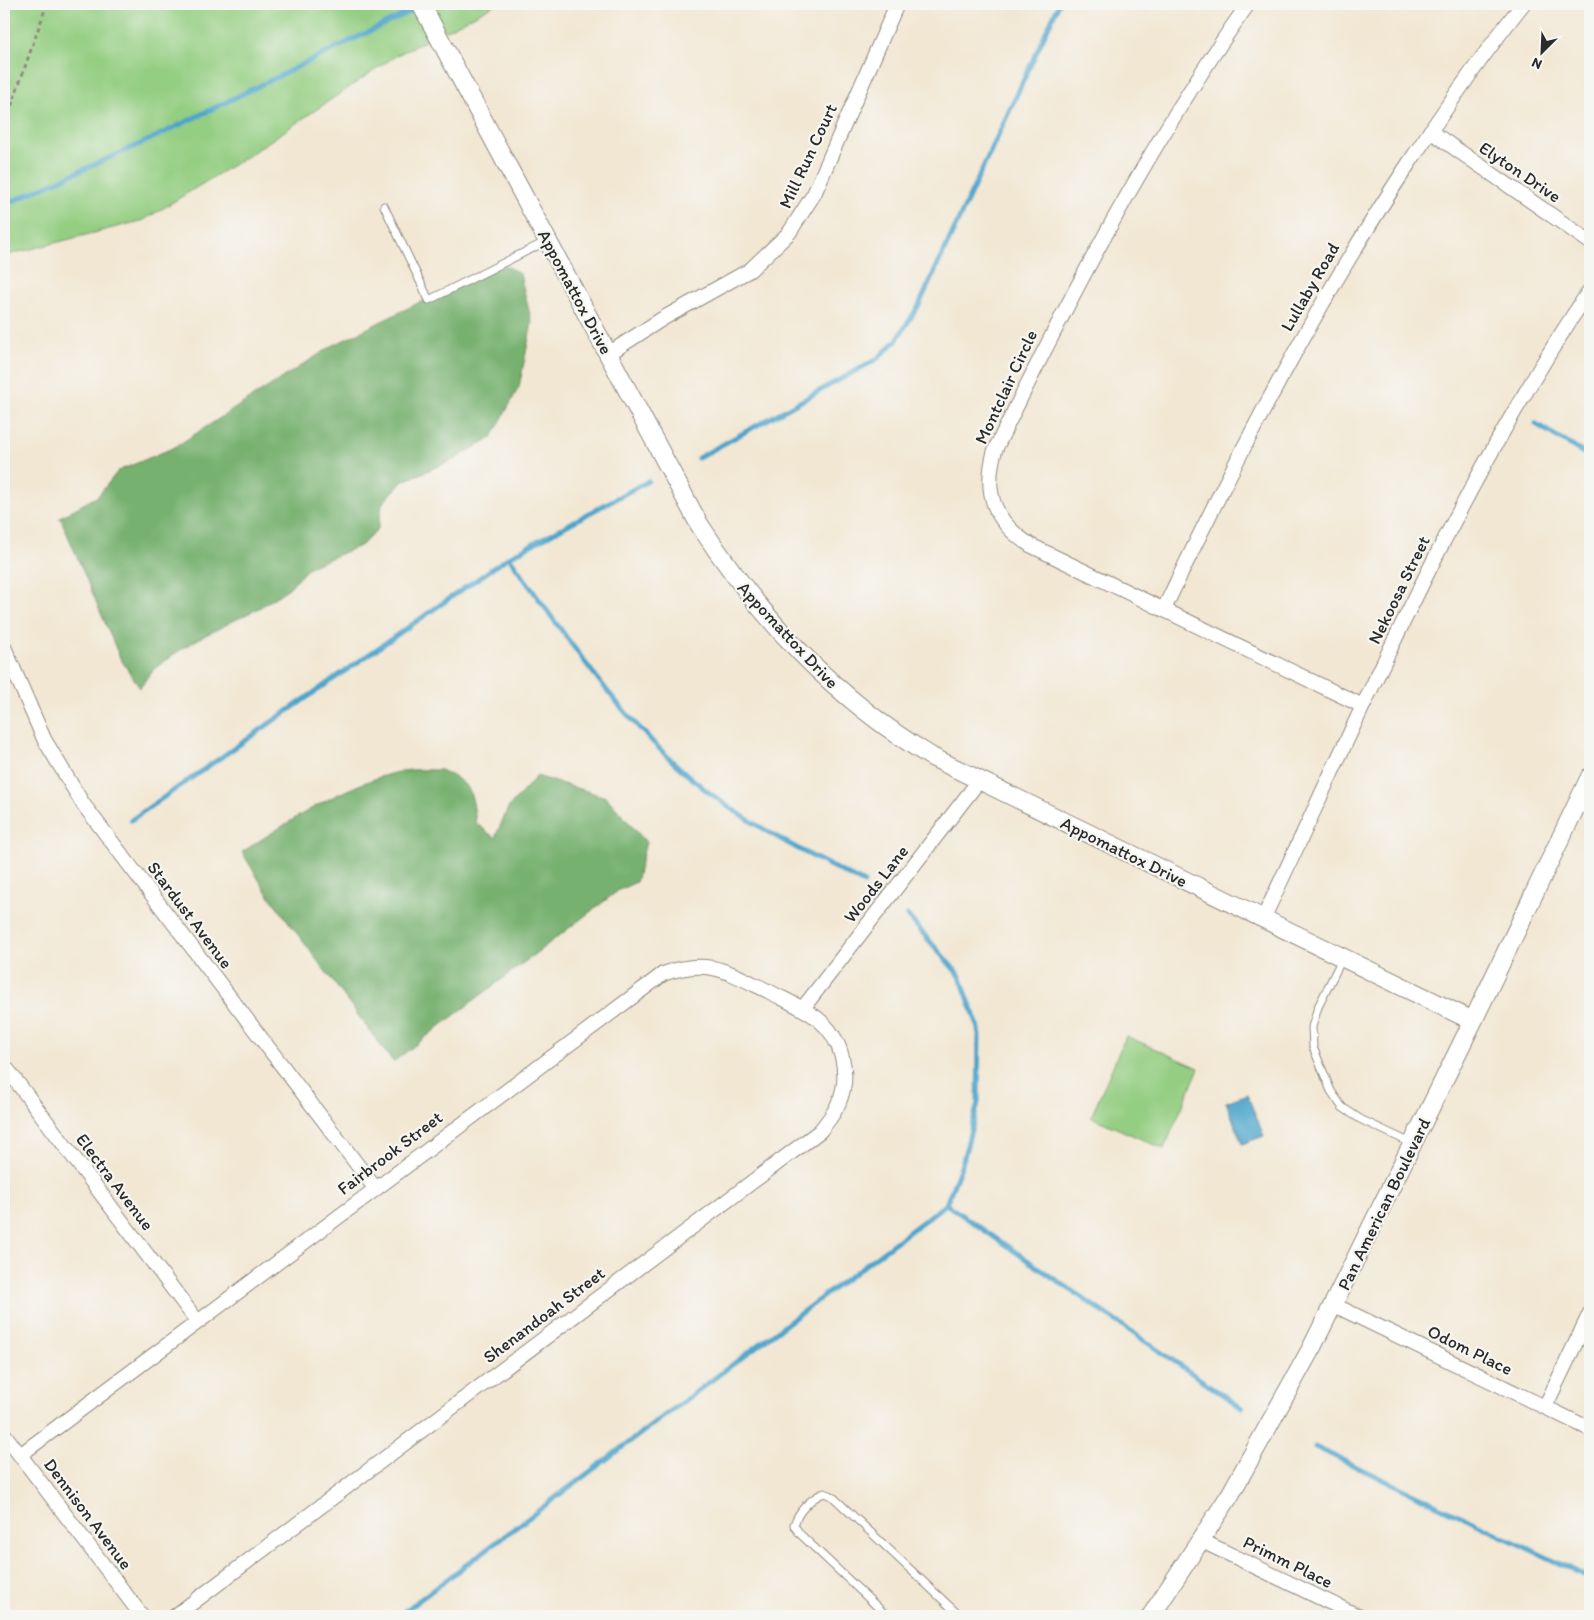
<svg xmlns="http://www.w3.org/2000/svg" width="1594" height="1620" font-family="Itim,sans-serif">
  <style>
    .green { fill: #94ce82; stroke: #607c56 }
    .forest { fill: #77b170; stroke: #516e4e }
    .water { fill: #4ea4cb; stroke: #3c687b }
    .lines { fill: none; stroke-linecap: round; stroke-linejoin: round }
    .stream { stroke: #4ea4cb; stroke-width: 5 }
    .service-casing { stroke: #8e897f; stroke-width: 9 }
    .minor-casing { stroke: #8e897f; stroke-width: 16 }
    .tertiary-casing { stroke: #8e897f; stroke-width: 20 }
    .path { stroke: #8e897f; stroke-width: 3; stroke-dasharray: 4 4; stroke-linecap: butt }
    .service { stroke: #fff; stroke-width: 7 }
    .minor { stroke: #fff; stroke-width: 14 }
    .tertiary { stroke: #fff; stroke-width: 18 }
    .labels { text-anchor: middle; stroke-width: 4.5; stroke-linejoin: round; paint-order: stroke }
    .street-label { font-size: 18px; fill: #2b2b2b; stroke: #f6f6f2 }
  </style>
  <rect width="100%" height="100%" fill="#f6f6f2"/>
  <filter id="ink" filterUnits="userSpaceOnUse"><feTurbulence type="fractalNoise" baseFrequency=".02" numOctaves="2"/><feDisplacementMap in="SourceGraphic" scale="10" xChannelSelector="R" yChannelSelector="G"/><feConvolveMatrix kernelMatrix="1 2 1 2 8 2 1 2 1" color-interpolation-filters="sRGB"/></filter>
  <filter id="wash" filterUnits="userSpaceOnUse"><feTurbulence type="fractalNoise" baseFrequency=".0096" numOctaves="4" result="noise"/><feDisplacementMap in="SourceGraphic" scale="20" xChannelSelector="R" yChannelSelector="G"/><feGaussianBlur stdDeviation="1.12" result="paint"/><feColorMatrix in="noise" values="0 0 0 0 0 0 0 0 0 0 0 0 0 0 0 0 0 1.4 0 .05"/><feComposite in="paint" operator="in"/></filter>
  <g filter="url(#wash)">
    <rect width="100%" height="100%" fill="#f2e7d3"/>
    <path class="green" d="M4,4H411L429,39L397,55L249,155L144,220L4,256Z
      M431,4H496L445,31Z
      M1126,1036L1199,1068L1164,1149L1091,1117Z"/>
    <path class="forest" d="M505,265L520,274L532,323L519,387L492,437L455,459L403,481L382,504L378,529L362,545L309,567L289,588L259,608L200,638L174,654L154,669L140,688L120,658L60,517L98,496L118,471L175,447L332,346L416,304Z
      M440,770C471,783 472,791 476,823L495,838L508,808L537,776L606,797L646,842L636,882L619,890L393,1062L267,893L242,852C292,820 344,784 402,771C414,769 428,770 440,770Z"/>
    <path class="water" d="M1247,1094L1264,1136L1242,1144L1226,1102Z"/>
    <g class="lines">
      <path class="stream" d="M4,205L151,139L419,7
        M1536,424L1590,457
        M698,458L877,359L896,341L919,305L1059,4
        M509,557C571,644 633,739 722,802C767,834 815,858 864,883
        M131,820L509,557L648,481
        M946,1204L1242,1408
        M1315,1447L1590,1578
        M398,1616L946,1204L962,1164L978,1103L979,1029L960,976L907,915"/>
    </g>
  </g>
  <g filter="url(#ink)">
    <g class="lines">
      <g class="service-casing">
        <path id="service" d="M384,206L429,300L547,241
          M1342,959L1318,1007L1312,1027L1313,1047L1331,1091L1342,1107L1360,1119L1413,1144
          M887,1616L800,1534L794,1525C798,1511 811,1498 824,1493L832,1496L960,1616"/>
      </g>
      <g class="minor-casing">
        <path id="minor" d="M1248,4C1149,144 1070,296 995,450C983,492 993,521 1030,545L1363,706
          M1430,131L1590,242
          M608,354L662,319L750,270L789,233L814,194L897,4
          M1164,609C1237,455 1315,306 1409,163C1445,109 1482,55 1523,4
          M4,647L44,739L83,804L375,1188
          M1263,919C1364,706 1458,486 1590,290
          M803,1008L978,782
          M4,1065L197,1321
          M1334,1305L1590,1429
          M1545,1407L1590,1313
          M4,1434L142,1616
          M20,1455L663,974C708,957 728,972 768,991C785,1000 803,1007 818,1019C842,1038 851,1074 839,1102C835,1113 827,1122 820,1131L175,1616
          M1202,1541L1358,1616"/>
      </g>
      <g class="tertiary-casing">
        <path id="tertiary" d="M421,4L699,524C762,620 833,697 932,757L1473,1021
          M1151,1616L1230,1495L1312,1347L1473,1021L1590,777"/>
      </g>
      <path class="path" d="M4,118H7L47,4"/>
      <use href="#service" class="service"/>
      <use href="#minor" class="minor"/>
      <use href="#tertiary" class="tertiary"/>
    </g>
  </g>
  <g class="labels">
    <g class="street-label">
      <text transform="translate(808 156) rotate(-65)" y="6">Mill Run Court</text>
      <text transform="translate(1520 172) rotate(34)" y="6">Elyton Drive</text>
      <text transform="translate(1310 287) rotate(-60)" y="6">Lullaby Road</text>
      <text transform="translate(575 292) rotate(62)" y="6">Appomattox Drive</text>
      <text transform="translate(1006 387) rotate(-65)" y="6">Montclair Circle</text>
      <text transform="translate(1399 590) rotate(-64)" y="6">Nekoosa Street</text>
      <text transform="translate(788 635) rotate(47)" y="6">Appomattox Drive</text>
      <text transform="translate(1124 852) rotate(26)" y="6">Appomattox Drive</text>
      <text transform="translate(876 884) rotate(-52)" y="6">Woods Lane</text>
      <text transform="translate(190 915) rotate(53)" y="6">Stardust Avenue</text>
      <text transform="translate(390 1153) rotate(-37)" y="6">Fairbrook Street</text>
      <text transform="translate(115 1182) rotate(53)" y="6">Electra Avenue</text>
      <text transform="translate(1384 1204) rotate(-64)" y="6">Pan American Boulevard</text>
      <text transform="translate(544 1315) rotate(-37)" y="6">Shenandoah Street</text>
      <text transform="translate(1470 1350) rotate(26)" y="6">Odom Place</text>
      <text transform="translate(88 1514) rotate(53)" y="6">Dennison Avenue</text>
      <text transform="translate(1288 1562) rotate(26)" y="6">Primm Place</text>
    </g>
  </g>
  <rect width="1594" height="1620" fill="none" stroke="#f6f6f2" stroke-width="20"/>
  <g transform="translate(1542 52) rotate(204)" stroke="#f6f6f2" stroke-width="4" paint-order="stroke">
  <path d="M0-4L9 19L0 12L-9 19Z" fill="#2b2b2b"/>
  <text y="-8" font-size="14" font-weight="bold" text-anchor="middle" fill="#2b2b2b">N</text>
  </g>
</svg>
